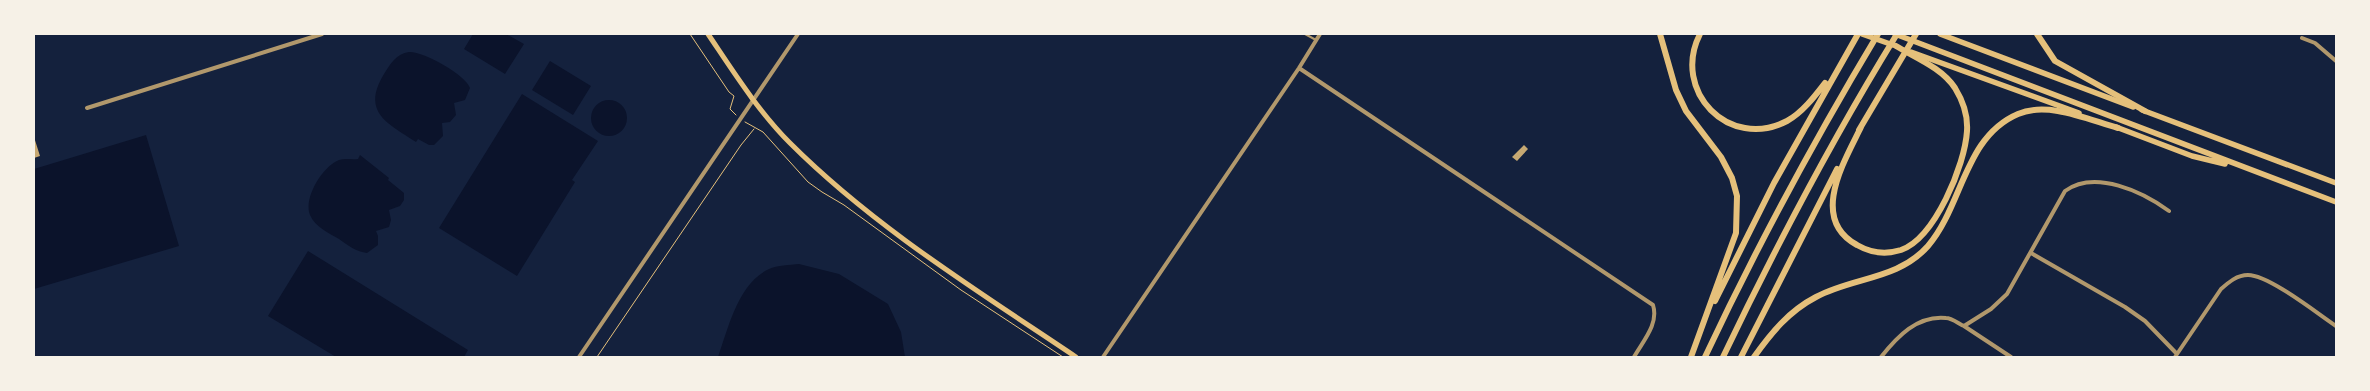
<svg xmlns="http://www.w3.org/2000/svg" width="2370" height="391" font-family="Overpass,sans-serif">
  <style>
    .water { fill: #0b132b }
    .building { fill: #c6a872 }
    .lines { fill: none; stroke-linecap: round; stroke-linejoin: round }
    .path { stroke: #e5c07b; stroke-width: 1 }
    .service { stroke: #b1986c; stroke-width: 2 }
    .minor { stroke: #b1986c; stroke-width: 4 }
    .secondary { stroke: #e5c07b; stroke-width: 5 }
    .trunk { stroke: #e5c07b; stroke-width: 5.5 }
    .motorway { stroke: #e5c07b; stroke-width: 6 }
  </style>
  <rect width="100%" height="100%" fill="#14213d"/>
  <path class="water" d="M473,34H506L524,44L505,74L464,49Z
    M409,52C423,51 466,75 470,88L465,100L454,103L456,115L450,122L442,123L443,136L434,145H429L418,139L416,142C387,123 361,112 384,74C391,63 396,54 409,52Z
    M550,61L591,86L573,115L532,90Z
    M522,94L598,141L572,180L575,182L517,276L439,228Z
    M591 118a18 18 0 1 1 36 0a18 18 0 1 1-36 0Z
    M146,135L179,246L34,289V169Z
    M360,155L389,178L388,180L404,193V200L400,206L389,210L391,220L389,227L376,231L378,236V245L367,253C357,252 347,245 339,239C329,233 315,227 310,215C303,198 323,166 339,160C345,158 351,160 358,159Z
    M308,251L468,350L464,357H336L268,316Z
    M799,264L839,274L888,304L901,332L905,357H718C728,329 738,283 769,269C777,265 790,265 799,264Z"/>
  <path class="building" d="M34,137L40,156L34,158Z
    M1524,145L1528,149L1517,161L1512,157Z"/>
  <g class="lines">
    <path class="path" d="M690,34L729,92L734,96L730,109L736,115
      M745,122L763,132L808,182L822,192L844,205L961,290L1063,357
      M597,357L741,145L754,129"/>
    <path class="service" d="M1305,34L1316,40"/>
    <path class="minor" d="M2302,38L2315,43L2336,61
      M1299,68L1653,305C1659,324 1643,341 1634,357
      M87,108L322,34
      M2031,253L2125,307L2145,321L2177,354
      M1964,326L2011,357
      M579,357L798,34
      M1103,357L1299,68L1320,34
      M1881,357C1897,337 1917,315 1946,318C1952,318 1959,324 1964,326L1991,309L2007,294L2065,191C2095,169 2143,192 2169,211
      M2175,357L2221,289C2229,282 2237,275 2248,275C2269,275 2318,314 2336,326"/>
    <path class="secondary" d="M708,34C733,71 758,111 790,143C874,227 978,291 1076,357"/>
    <path class="trunk" d="M1862,34L1893,45
      M1895,34L2336,202
      M1940,34L2133,107
      M1911,52L2079,113
      M2142,110L2336,183
      M2116,127L2192,156L2225,164"/>
    <path class="motorway" d="M1660,34L1676,90L1686,111L1721,157L1732,178L1737,196L1736,233L1691,357
      M1700,34C1671,91 1729,151 1787,121C1802,113 1815,96 1825,83
      M2037,34L2055,61L2145,111
      M1861,127C1844,162 1809,219 1857,245C1871,253 1885,255 1901,250C1935,238 1965,165 1967,131C1968,116 1963,101 1955,88C1942,68 1916,58 1896,46
      M1859,130L1916,34
      M1715,301L1774,183L1858,34
      M1705,357C1757,246 1815,139 1878,34
      M1723,357C1776,246 1833,138 1897,34
      M1741,357L1837,169
      M1754,357C1771,333 1789,311 1816,297C1853,277 1898,280 1928,246C1963,205 1964,137 2018,114C2048,101 2089,120 2118,128"/>
  </g>
  <rect width="2370" height="391" fill="none" stroke="#f6f1e7" stroke-width="70"/>
</svg>
